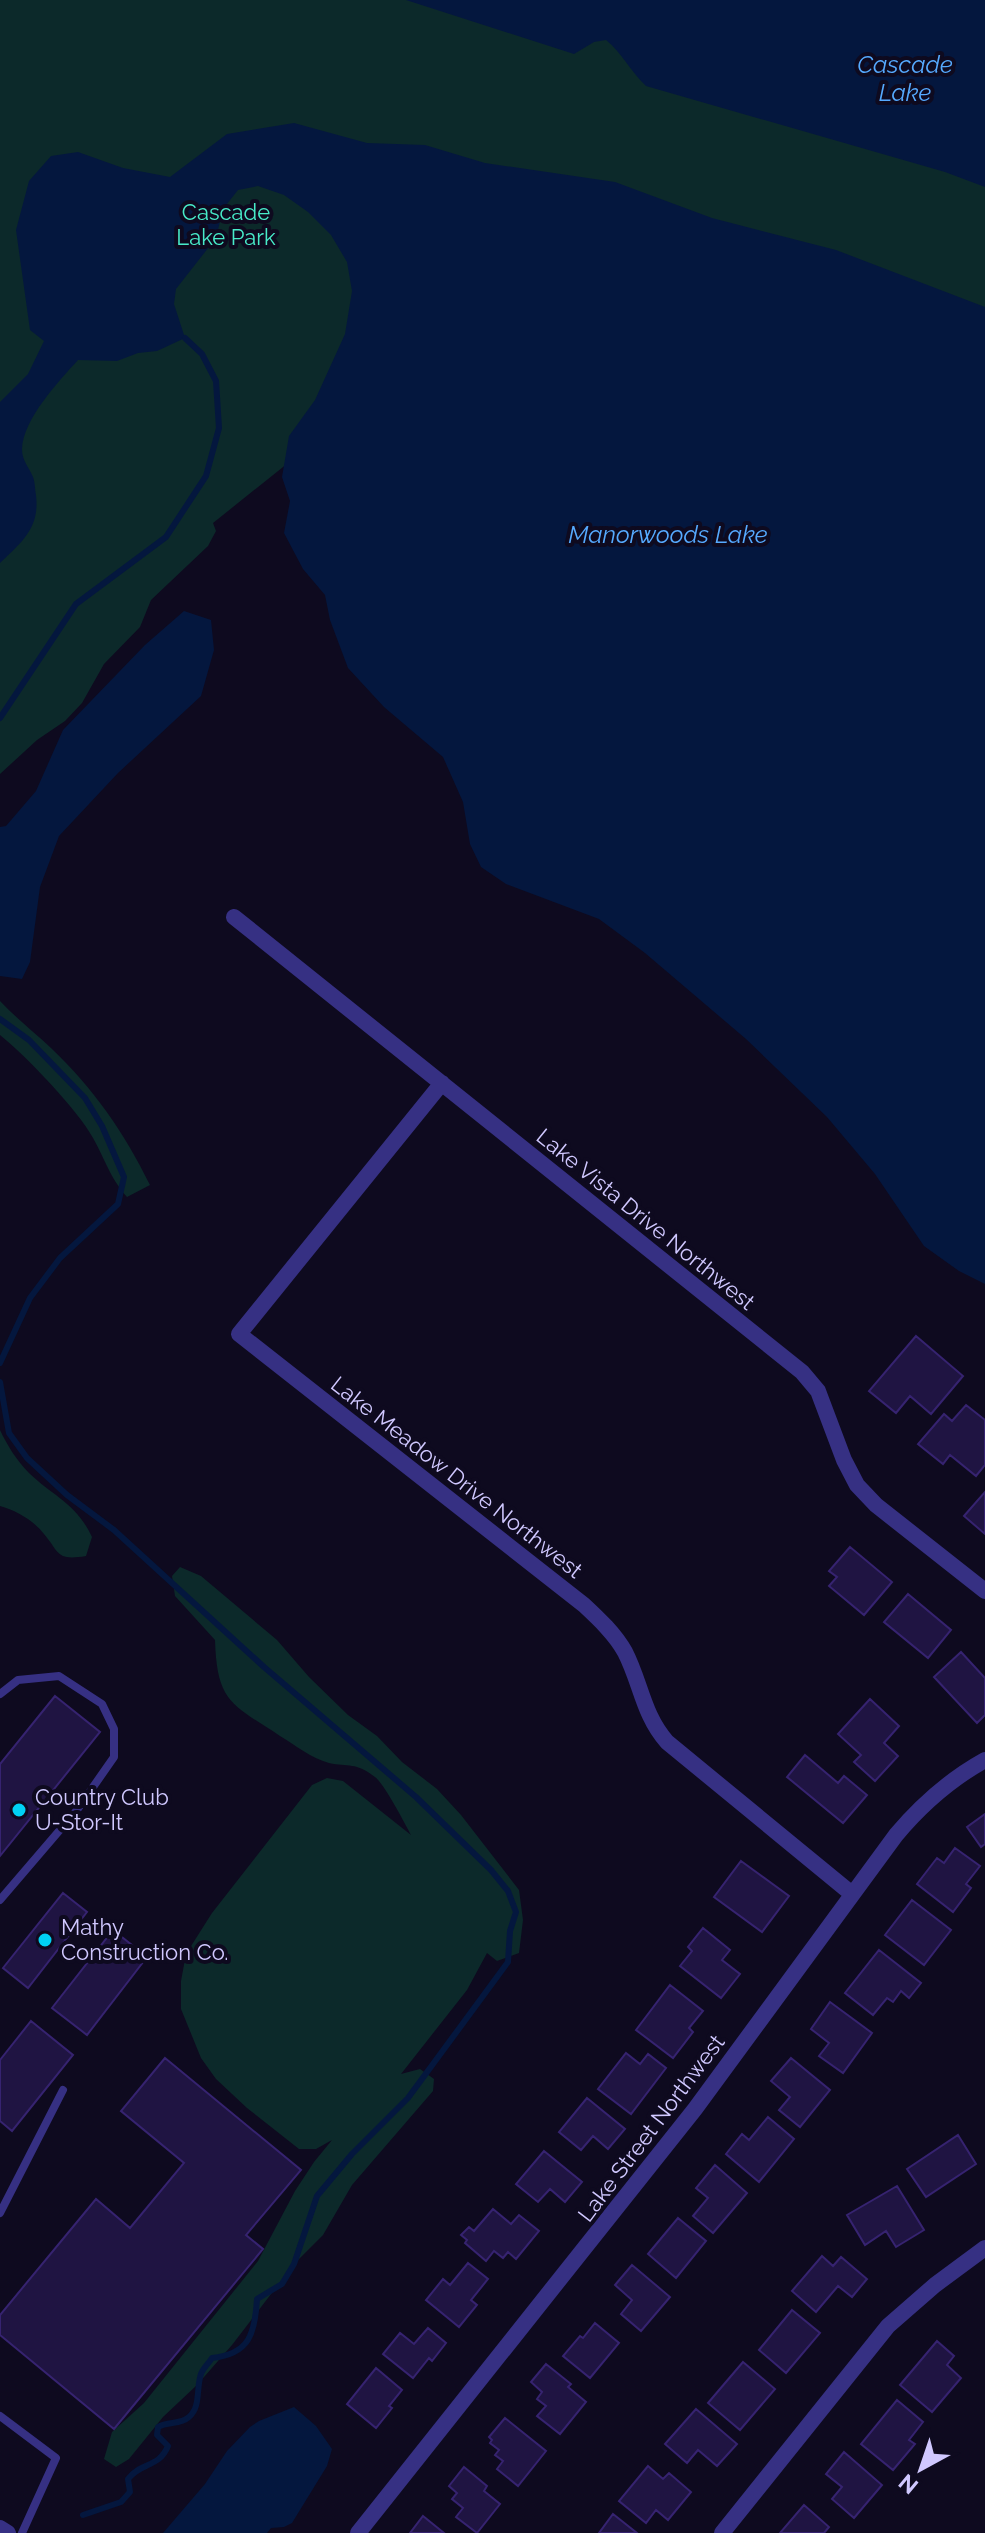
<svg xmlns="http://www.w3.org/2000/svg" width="985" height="2533" font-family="Raleway,sans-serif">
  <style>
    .green { fill: #0c292a }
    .water { fill: #04173e }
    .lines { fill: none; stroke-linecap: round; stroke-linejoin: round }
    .stream { stroke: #04173e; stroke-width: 6 }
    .building { fill: #1f1442; stroke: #362370; stroke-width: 2 }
    .service { stroke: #363083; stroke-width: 8 }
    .minor { stroke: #363083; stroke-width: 16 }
    .poi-dot { fill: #00d1f3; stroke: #0e0a1f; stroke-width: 3 }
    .labels { text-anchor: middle; stroke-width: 8; stroke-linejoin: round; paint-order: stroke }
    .park-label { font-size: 22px; fill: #48ebc9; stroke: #0e0a1f }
    .street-label { font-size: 22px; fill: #d0c8ff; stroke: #0e0a1f }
    .poi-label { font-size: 22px; fill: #d0c8ff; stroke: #0e0a1f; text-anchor: start }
    .water-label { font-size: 24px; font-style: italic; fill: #56aaff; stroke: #0e0a1f }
  </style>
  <rect width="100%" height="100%" fill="#0e0a1f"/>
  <path class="green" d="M0,0H985V535L602,212L213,523L216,531L208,546L151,600L140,627L104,664L82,703L65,721L37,740L0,774Z
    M0,1001C16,1018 34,1032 51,1048C94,1089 124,1132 150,1185L127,1197C109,1176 106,1161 93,1138C78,1110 25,1055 0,1035Z
    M0,1430C7,1445 17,1461 29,1473C54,1497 76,1503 92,1537L86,1556C56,1561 60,1553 44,1534C34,1521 16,1510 0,1506Z
    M180,1567L201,1576L277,1640L309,1677L348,1715L377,1736L402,1762L437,1789L461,1815L519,1890L523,1920L519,1953L497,1961L487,1953L467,1990L401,2074L420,2069L434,2079L433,2091L352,2185L323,2235L294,2264L232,2345L197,2385L163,2417L129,2459L116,2467L104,2459L112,2432L144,2403L258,2261L295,2191L314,2162L332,2140L316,2149H299L247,2108L216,2079L201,2058L181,2009V1981L186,1954L212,1913L312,1785L327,1778L343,1781L411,1835C404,1822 385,1785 375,1777C356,1762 348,1767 329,1763C311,1758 295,1745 280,1736C232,1704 217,1703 215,1640L175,1596L172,1576Z"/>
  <path class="water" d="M406,0H985V187L945,172L646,86C630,71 622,53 606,40L594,42L574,54Z
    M294,123L367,143L425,145L485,163L615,182L712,218L836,250L985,307V1284L959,1271L924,1246L875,1174L827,1117L746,1039L645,953L599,919L506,884L481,867L470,844L463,802L443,757L384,707L348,668L330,620L325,595L303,569L284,533L290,501L282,477L289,436L315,400L345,334L352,291L347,262L331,235L308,212L284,195L258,186L238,190L223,209L216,238L176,289L174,304L185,338L157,351L138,353L117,361L78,360C59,381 23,419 22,449C22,461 29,467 33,477C35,482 35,490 36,495C40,528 22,542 0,563V402L28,374L44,341L30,330L16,230L29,181L51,156L78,152L123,168L170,177L227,134Z
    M184,611L211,620L214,650L201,696L118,773L59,836L40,887L30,962L22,979L0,976V827L6,826L36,791L63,730L145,645Z
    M294,2407L316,2426L332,2449L327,2466L292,2523L284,2527L271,2528L267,2533H163L205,2484L227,2451L250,2427L259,2421Z"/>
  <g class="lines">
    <path class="stream" d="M0,718L76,604L166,537L206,476L219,428L216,381L202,354L185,338
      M0,1019L29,1040L85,1098L102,1126L124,1177L118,1204L60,1258L30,1298L0,1363
      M0,1382L9,1433L27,1458L67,1495L114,1530L264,1667L416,1797L491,1870L508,1891L516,1912L510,1931L508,1962L408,2098L352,2154L317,2196L294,2264L282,2284L257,2299C255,2333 250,2354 212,2358C209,2363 203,2368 201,2374C196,2388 201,2407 189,2417C180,2425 168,2421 158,2427L157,2435L168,2446C159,2468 141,2462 128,2479L130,2492L121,2502L83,2515"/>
  </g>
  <path class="building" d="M916,1336L963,1376L931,1414L910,1396L896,1413L869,1391Z
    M966,1405L985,1420V1465L976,1476L950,1455L943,1464L918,1444L944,1414L952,1421Z
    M985,1492V1534L964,1516Z
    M850,1547L892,1582L864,1615L829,1586L837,1577L829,1571Z
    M908,1594L951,1630L928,1658L884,1622Z
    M961,1652L985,1678V1715L977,1723L934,1677Z
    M55,1696L100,1732L0,1856V1764Z
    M870,1699L899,1726L884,1743L898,1756L875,1781L854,1762L861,1755L838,1734Z
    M805,1755L838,1783L844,1776L867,1795L843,1823L787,1777Z
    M985,1814V1844L981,1847L967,1827Z
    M955,1848L980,1866L966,1884L971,1888L953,1912L917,1884L937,1858L944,1863Z
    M741,1861L789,1896L762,1932L714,1897Z
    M63,1893L87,1912L28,1988L3,1968Z
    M912,1900L951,1930L924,1965L885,1935Z
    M703,1928L730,1950L722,1960L740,1974L721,1998L680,1966L692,1951L688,1947Z
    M113,1930L147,1957L87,2035L52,2008Z
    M879,1950L921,1983L909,1998L901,1991L893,2002L887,1998L873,2015L845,1993Z
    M670,1985L703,2011L689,2028L693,2032L673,2058L636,2030Z
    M830,2002L872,2033L843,2073L819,2056L829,2043L811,2029Z
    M31,2021L73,2055L12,2131L0,2121V2060Z
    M626,2053L640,2064L648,2054L666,2068L631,2114L598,2089Z
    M165,2058L301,2170L246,2235L263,2249L114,2429L0,2335V2315L96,2199L130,2228L184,2163L121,2111Z
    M791,2058L830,2090L800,2127L779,2110L790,2097L771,2081Z
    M587,2098L625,2129L608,2149L593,2136L581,2150L559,2132Z
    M768,2117L794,2139L759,2182L726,2154L742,2134L749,2140Z
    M958,2135L976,2164L926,2197L907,2169Z
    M544,2151L582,2182L565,2202L550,2189L538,2202L516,2184Z
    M715,2165L747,2193L713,2233L693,2216L708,2198L696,2188Z
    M897,2186L924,2230L896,2247L886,2231L865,2245L847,2215Z
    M493,2209L511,2224L519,2215L539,2231L516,2259L508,2252L503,2258L494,2251L486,2261L465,2243L467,2240L461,2235L469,2227L474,2231Z
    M678,2218L706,2241L676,2278L648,2254Z
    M822,2256L833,2266L841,2257L867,2279L852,2297L838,2286L816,2312L792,2291Z
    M468,2263L488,2279L471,2300L477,2305L459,2327L426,2300L443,2279L450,2285Z
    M632,2265L670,2297L641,2331L621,2314L632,2300L615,2285Z
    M792,2310L820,2333L786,2373L759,2350Z
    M595,2323L619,2343L590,2378L563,2356L580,2336L583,2338Z
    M428,2328L446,2343L432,2361L429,2358L413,2378L383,2354L400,2333L414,2344Z
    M937,2341L954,2356L947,2365L961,2378L932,2412L900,2385Z
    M743,2362L775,2389L740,2430L708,2403Z
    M546,2364L571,2384L568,2387L586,2402L560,2434L537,2416L546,2406L537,2399L542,2392L531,2382Z
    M376,2368L402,2390L389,2406L392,2408L376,2428L347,2404Z
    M897,2400L923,2422L909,2440L915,2444L893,2470L861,2444Z
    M696,2409L737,2444L717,2466L698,2450L687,2463L665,2444Z
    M505,2418L546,2451L518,2486L497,2469L503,2461L495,2455L499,2450L490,2443L492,2440L489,2437Z
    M844,2452L882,2485L854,2518L832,2499L842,2487L826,2474Z
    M648,2466L663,2479L669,2473L691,2492L668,2520L656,2510L646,2523L619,2501Z
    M464,2467L487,2486L484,2491L500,2504L477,2533L456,2517L463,2508L452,2499L457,2493L449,2486Z
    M804,2505L829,2527L824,2533H780Z
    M613,2514L637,2533H599Z
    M423,2516L444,2533H410Z"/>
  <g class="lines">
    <path class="service" d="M0,1694L18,1680L59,1676L102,1704L114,1729V1757L77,1810L0,1900
      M0,2213L63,2090
      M0,2416L56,2458L22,2533"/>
    <path class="minor" d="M234,917L802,1372L818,1391L844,1460L857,1485L876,1505L985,1591
      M442,1083L239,1334L584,1605C599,1619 615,1634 625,1652C641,1683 643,1715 667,1742L852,1894
      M0,2528L8,2533
      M358,2533L695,2109L896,1835C922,1804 949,1780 985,1760
      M722,2533L888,2326L935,2285L985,2248"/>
  </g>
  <g class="poi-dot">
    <circle cx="19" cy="1810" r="8"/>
    <circle cx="45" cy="1940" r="8"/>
  </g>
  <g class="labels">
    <g class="park-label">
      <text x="226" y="220">Cascade<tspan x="226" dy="25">Lake Park</tspan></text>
    </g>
    <g class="street-label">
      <text transform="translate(646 1219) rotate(39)" y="8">Lake Vista Drive Northwest</text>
      <text transform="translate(457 1477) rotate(38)" y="8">Lake Meadow Drive Northwest</text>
      <text transform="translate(651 2128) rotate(-53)" y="8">Lake Street Northwest</text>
    </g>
    <g class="poi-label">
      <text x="35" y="1805">Country Club<tspan x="35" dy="25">U-Stor-It</tspan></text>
      <text x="61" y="1935">Mathy<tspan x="61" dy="25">Construction Co.</tspan></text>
    </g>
    <g class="water-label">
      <text x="905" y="73">Cascade<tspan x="905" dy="28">Lake</tspan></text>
      <text x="668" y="543">Manorwoods Lake</text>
    </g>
  </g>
  <g transform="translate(921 2469) rotate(220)" stroke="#0e0a1f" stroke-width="6" paint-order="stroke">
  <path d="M0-6L14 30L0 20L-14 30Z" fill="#d0c8ff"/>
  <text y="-12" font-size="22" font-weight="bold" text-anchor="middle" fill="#d0c8ff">N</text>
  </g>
</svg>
